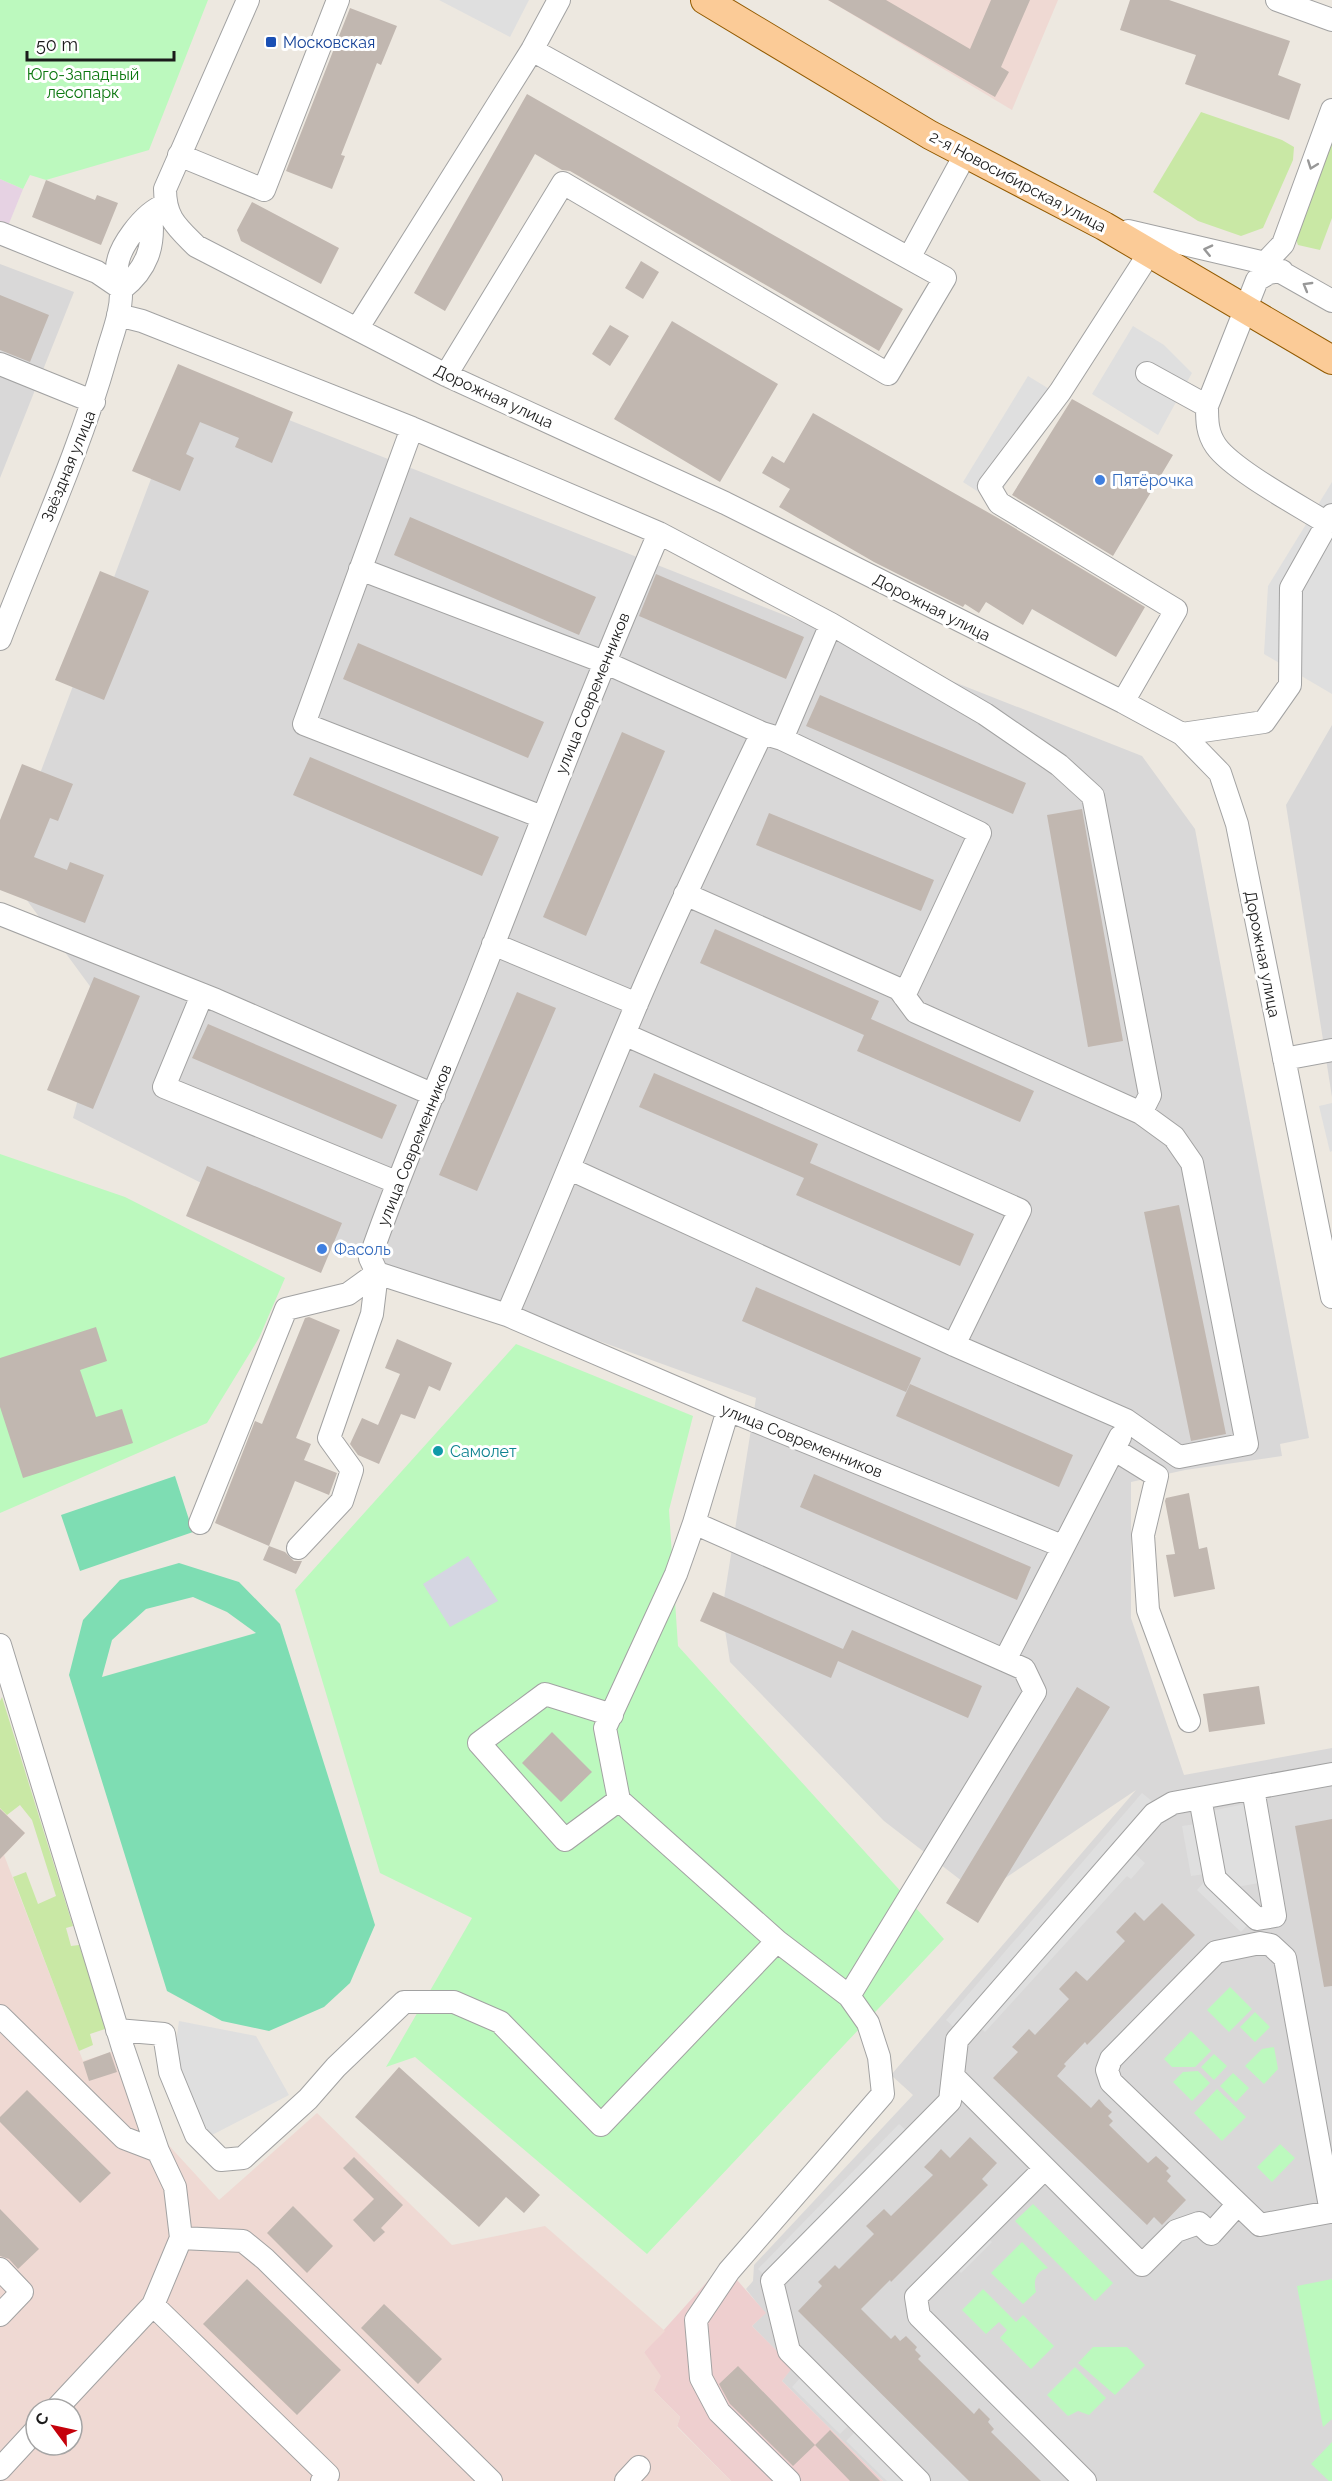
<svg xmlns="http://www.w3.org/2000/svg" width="1332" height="2481" font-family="Raleway,sans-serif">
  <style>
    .residential { fill: #d9d8d8 }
    .commercial { fill: #eecfcf }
    .industrial { fill: #e6d2e3 }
    .military { fill: #efd9d3; fill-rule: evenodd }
    .grass { fill: #c9e8a5 }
    .park { fill: #bcf9be }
    .pitch { fill: #7eddb3; fill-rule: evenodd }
    .parking { fill: #dfdfdf }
    .plaza { fill: #d5d6e2 }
    .building { fill: #c1b7b0 }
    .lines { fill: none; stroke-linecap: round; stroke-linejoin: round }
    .minor-casing { stroke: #a2a2a2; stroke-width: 24 }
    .major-casing { stroke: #925a01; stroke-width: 30 }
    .minor { stroke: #fff; stroke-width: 22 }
    .major { stroke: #fbcb97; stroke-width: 28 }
    .oneway { stroke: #989898 }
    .transit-dot { fill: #1a4fb4; stroke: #fff; stroke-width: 2 }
    .shop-dot { fill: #3f7fe0; stroke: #fff; stroke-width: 2 }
    .culture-dot { fill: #0f9aa8; stroke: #fff; stroke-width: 2 }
    .labels { text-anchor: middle; stroke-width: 6; stroke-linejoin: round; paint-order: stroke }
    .transit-label { font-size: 16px; fill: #164399; stroke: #fff; text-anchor: start }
    .park-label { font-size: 16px; fill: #0b770f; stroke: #fff }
    .street-label { font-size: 16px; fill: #1b1b1b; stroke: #fff }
    .shop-label { font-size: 16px; fill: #366cbe; stroke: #fff; text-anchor: start }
    .culture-label { font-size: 16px; fill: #0d838f; stroke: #fff; text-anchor: start }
  </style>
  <rect width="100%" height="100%" fill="#ede8e0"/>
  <path class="residential" d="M0,264L74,292L0,478Z
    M213,390L1142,756L1195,829L1309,1438L1280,1444L1282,1456L1185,1470L1131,1482V1618L1184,1775L1332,1748V2481H883L782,2381L792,2367L752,2326L765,2313L746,2289L753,2281L754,2265L913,2095L891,2075L1136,1790L980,1895L884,1821L730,1662L722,1611L756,1398L296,1231L73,1118L103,1004L4,869L180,402Z
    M1332,725V1097L1286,805Z"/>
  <path class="commercial" d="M723,2264L766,2313L752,2326L793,2367L782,2381L883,2481H731L677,2426L680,2417L654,2391L644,2352Z"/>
  <path class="industrial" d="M0,179L23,189L8,226L0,223Z"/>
  <path class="military" d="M828,0H1058L1012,110Z
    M0,1808L25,1833L4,1855L83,2061L134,2045L163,2139L219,2200L317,2113L452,2245L545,2226L665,2331L644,2352L661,2376L654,2391L680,2417L677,2427L731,2481H0ZM36,2409H72V2445H36Z"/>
  <path class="grass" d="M1201,112L1282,140L1294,147L1293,160L1263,228L1241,236L1198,221L1153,192Z
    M1332,139V218L1320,250L1298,245L1295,237Z
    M2,1697L73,1926L66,1928L71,1946L79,1945L108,2028L90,2034L93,2045L79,2051L13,1877L26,1872L38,1904L56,1896L32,1820L20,1805L7,1815L0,1808V1701Z"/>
  <path class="park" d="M0,0H208L149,150L46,180L30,175L23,189L0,179Z
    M0,1154L125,1197L285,1278L259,1338L207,1423L0,1513Z
    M516,1344L693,1416L669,1510L678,1646L944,1939L647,2254L415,2057L386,2067L472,1918L380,1873L295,1590Z
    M1230,1987L1252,2009L1229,2032L1207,2010Z
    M1255,2012L1270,2027L1255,2042L1240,2027Z
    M1191,2031L1211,2051L1195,2067H1172L1164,2059Z
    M1274,2047L1278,2069L1264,2084L1245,2066L1262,2049Z
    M1214,2054L1227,2066L1214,2080L1201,2067Z
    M1198,2071L1210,2083L1192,2101L1173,2082L1183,2072Z
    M1233,2073L1249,2088L1236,2102L1220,2086Z
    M1217,2089L1246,2117L1222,2141L1194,2113Z
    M1280,2144L1295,2158L1272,2182L1257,2167Z
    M1033,2204L1113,2283L1095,2301L1015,2221Z
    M1022,2242L1048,2268C1036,2271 1033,2280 1036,2292L1023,2304L991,2273Z
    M1332,2279V2419L1323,2427L1297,2286Z
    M983,2289L1016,2322L1023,2315L1054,2346L1031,2369L1000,2338L1007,2330L999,2322L986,2334L962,2310Z
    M1093,2347H1127L1145,2365L1115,2395L1078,2363Z
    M1075,2367L1106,2398L1089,2415L1078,2411L1068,2416L1047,2395Z
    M1332,2442V2481H1329L1311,2464Z"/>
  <path class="pitch" d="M175,1476L193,1532L80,1571L61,1515Z
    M179,1563L239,1582L280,1624L375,1925L350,1983L324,2007L269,2031L222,2021L167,1991L69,1675L83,1620L120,1580ZM193,1597L227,1612L256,1633L102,1677L112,1640L146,1609Z"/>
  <path class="parking" d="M439,0H529L510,37Z
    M1133,326L1164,345L1192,373L1158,435L1092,394Z
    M1028,376L1064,398L994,502L963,482Z
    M1332,482V694L1264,654L1268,586Z
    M1332,1103V1151L1330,1152L1319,1106Z
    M1142,1793L1153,1802L956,2029L946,2020Z
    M1245,1804L1259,1883L1225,1889L1211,1811Z
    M1196,1824L1205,1874L1191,1876L1182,1826Z
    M1135,1854L1145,1863L1131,1879L1127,1876L985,2032L976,2024Z
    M1207,1879L1251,1921L1241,1932L1197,1890Z
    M179,2021L256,2036L289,2095L210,2136L190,2104L175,2049Z
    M899,2124L910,2134L768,2279L758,2269Z
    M986,2237L992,2242L961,2273L956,2268Z
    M802,2376L850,2424L840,2434L792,2387Z
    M857,2430L908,2481H887L846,2441Z"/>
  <path class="plaza" d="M468,1556L498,1601L450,1627L423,1584Z"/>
  <path class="building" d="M828,0H886L970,49L991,0H1030L1001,67L1009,72L995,97Z
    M1130,0H1169L1290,41L1278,75L1301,84L1289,120L1185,84L1196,55L1120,30Z
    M350,8L397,26L381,65L377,63L341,155L345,156L332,189L286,171Z
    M527,94L903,309L879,351L570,171L562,170L535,154L445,311L414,293Z
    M46,180L95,200L97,195L118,203L101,245L32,217Z
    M252,202L339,248L321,284L241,241L237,230Z
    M641,261L659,272L643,299L625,288Z
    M0,295L49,315L30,362L0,350Z
    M672,321L778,384L720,482L614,419Z
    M610,325L629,336L610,366L592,354Z
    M178,364L293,412L272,463L235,447L239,438L200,422L186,454L194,458L180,491L132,471Z
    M1072,399L1173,455L1113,556L1012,495Z
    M813,413L998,518L1145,607L1116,657L1032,609L1023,625L986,602L979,613L965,604L963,607L874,562L779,507L790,489L762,473L772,456L784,463Z
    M410,517L596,597L579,635L394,555Z
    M100,571L149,591L104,700L55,680Z
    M656,574L804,637L786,679L639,616Z
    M358,643L544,722L528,758L343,679Z
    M820,695L1026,783L1013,814L806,726Z
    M622,732L665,751L586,936L543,917Z
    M310,757L499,837L482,876L293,795Z
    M22,764L73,784L58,821L50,818L34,857L67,870L70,862L104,875L85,923L0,890V820Z
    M1082,809L1123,1041L1088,1047L1047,815Z
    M769,813L934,880L921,911L756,845Z
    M715,929L879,1001L871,1019L1034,1091L1020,1122L857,1051L864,1035L700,963Z
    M94,977L140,996L93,1109L47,1090Z
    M517,992L556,1008L477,1191L439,1175Z
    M208,1024L397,1105L382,1139L192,1058Z
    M654,1073L818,1144L810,1163L974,1234L960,1266L796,1195L804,1178L639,1107Z
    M207,1166L342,1223L321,1273L186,1216Z
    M1179,1205L1226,1434L1191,1441L1144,1212Z
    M756,1287L921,1358L906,1392L742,1321Z
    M309,1317L340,1330L296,1438L311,1444L304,1460L337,1473L329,1495L295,1481L269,1546L215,1523L255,1421L262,1424L305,1318Z
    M96,1327L107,1361L80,1370L96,1417L122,1409L133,1443L23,1478L0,1407V1358Z
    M397,1339L452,1363L440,1391L429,1386L415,1419L401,1414L379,1464L358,1455L350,1444L362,1418L378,1425L400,1374L385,1368Z
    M910,1384L1073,1455L1059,1487L896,1416Z
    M814,1474L1031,1567L1017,1600L800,1507Z
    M1189,1493L1199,1549L1207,1547L1215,1589L1174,1597L1166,1555L1175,1554L1165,1501L1166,1498Z
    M269,1546L285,1552L294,1561H302L296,1574L263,1560Z
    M713,1592L843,1649L852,1630L982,1686L968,1718L838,1661L831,1678L700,1621Z
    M1259,1686L1265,1724L1209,1732L1203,1694Z
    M1077,1687L1110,1707L978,1923L946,1903Z
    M552,1732L592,1772L561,1802L522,1763Z
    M0,1809L25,1833L0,1859Z
    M1332,1819V1986L1324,1987L1295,1826Z
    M1162,1903L1195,1935L1087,2045L1085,2042L1064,2064L1066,2066L1057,2076L1091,2108L1099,2099L1105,2106L1112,2112L1108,2116L1113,2121L1109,2125L1148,2163L1156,2156L1169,2168L1166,2171L1171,2176L1167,2181L1186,2200L1162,2225L1154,2217L1147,2225L993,2078L1018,2052L1012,2047L1029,2029L1035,2035L1069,1999L1059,1989L1076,1971L1087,1981L1125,1941L1116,1932L1135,1912L1144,1921Z
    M110,2052L117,2072L89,2081L83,2062Z
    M399,2067L540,2195L524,2213L506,2197L479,2227L355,2117Z
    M27,2090L111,2173L80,2203L0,2122V2117Z
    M970,2137L997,2163L982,2179L988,2185L891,2282L890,2280L861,2309L891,2339L895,2335L900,2341L906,2336L917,2347L915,2350L921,2356L918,2359L974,2414L979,2408L990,2419L988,2422L994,2429L991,2432L1041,2481H969L798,2311L822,2286L818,2282L835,2265L839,2269L874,2234L866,2226L884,2209L891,2216L933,2175L924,2167L933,2158L941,2149L950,2158Z
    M354,2157L403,2205L381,2228L385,2232L374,2242L353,2220L374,2199L343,2168Z
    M293,2206L333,2246L307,2273L267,2233Z
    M0,2209L39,2249L18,2269L9,2259L0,2256Z
    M247,2279L341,2370L297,2415L203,2324Z
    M384,2304L442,2359L418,2384L361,2328Z
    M738,2366L815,2445L793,2466L730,2404L719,2384Z
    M830,2430L880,2481H850L815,2445Z"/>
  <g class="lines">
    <g class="minor-casing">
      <path id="minor" d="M248,0L165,189C165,218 177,227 196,246L446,375L725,503L1123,702L1182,734L1220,773L1237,824L1332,1297
        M1277,0L1332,20
        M179,155L264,190L338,0
        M1128,231L1265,263L1332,301
        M0,233L97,272L122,289
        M909,258L966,153
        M1265,263L1283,244L1332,110
        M1282,271L1269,273L1257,280L1207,406C1207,421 1207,433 1216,446C1233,470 1300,506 1327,523
        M122,289C147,269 155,246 151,215
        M118,315L142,321L412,428L659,533L831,624L985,714L1059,765L1093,796L1150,1095L1141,1113L1174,1137L1192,1163L1247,1444L1179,1457L1126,1420L954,1345L570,1169
        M357,329L532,50L559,0
        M0,364L94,402
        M1147,373L1207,406
        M446,375L563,183L888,374L945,278L532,50
        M412,428L304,724L542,817
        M659,533C595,682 537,833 478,984C442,1075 402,1165 370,1258L377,1273L507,1315L728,1410L1062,1546
        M360,569L604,662L762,733L782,739L980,833L904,996
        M0,639C36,545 79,453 106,357C112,335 122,312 121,290C121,284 118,278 117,272C115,249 145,212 165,205
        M1123,702L1176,610L999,503L989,486L1060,392L1150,252
        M1182,734L1264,722L1290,685L1291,588L1332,515
        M782,739L831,624
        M685,894L899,989L916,1012L1141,1113
        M0,914L216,1000L434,1095
        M493,944L637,1004
        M202,995L164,1087L396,1182
        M626,1035L1020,1210L954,1345
        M1284,1059L1332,1050
        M507,1315C552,1211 594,1105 638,1001C677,910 719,822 762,733
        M728,1410L694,1523L676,1574L605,1728L619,1800L777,1941L849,1996L868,2023L879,2057L883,2094L729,2271L696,2320L701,2378L719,2412L789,2481
        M1115,1450L1157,1476L1143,1535L1148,1610L1189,1721
        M200,1523L286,1309L348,1294L377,1273
        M694,1523L1024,1669L1035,1692L849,1996
        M298,1548L342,1501L352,1470L329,1438L372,1314L377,1273
        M0,1645L123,2048L158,2151L175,2187L181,2238L153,2305L56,2409
        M1005,1660L1120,1437
        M612,1715L545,1694L479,1743L565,1840L619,1800
        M1200,1798L1215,1879L1257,1919L1275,1916L1253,1789
        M0,2016L124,2138L158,2151
        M117,2030L164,2034L170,2072L196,2135L221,2160L243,2158L308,2099L336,2067L404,2002H454L500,2022L601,2125L777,1941
        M953,2076L1045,2168L916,2297L919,2316L1085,2481
        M1045,2168L1142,2265L1176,2231L1199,2223L1211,2234L1238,2204
        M1331,2212L1285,1958L1271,1945L1260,1943L1216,1952L1111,2059L1107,2070L1111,2082L1260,2225L1330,2212H1332
        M181,2238L243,2241L265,2259L491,2481
        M0,2269L22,2292L0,2315
        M153,2305L328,2475L322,2481
        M0,2469L36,2430
        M626,2481L639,2467
        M919,2481L789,2351L772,2281L950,2101L957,2040L1154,1814L1173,1803L1332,1774"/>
    </g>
    <g class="major-casing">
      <path id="major" d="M705,0L930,135L1104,226L1332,360"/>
    </g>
    <use href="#minor" class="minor"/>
    <use href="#major" class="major"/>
  </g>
  <defs><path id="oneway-chevron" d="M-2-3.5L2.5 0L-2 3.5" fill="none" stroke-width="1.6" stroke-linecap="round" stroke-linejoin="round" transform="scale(1.5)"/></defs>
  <g class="oneway">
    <use href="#oneway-chevron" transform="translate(1312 165) rotate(110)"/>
    <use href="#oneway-chevron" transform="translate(1208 250) rotate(-167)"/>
    <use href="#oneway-chevron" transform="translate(1307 286) rotate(-150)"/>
  </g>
  <rect class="transit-dot" x="265" y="36" width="12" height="12" rx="3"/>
  <g class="shop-dot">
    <circle cx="1100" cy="480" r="6"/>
    <circle cx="322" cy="1249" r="6"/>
  </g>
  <circle class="culture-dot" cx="438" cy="1451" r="6"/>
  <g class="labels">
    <g class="transit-label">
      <text x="283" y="48">Московская</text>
    </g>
    <g class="park-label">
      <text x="83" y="80">Юго-Западный<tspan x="83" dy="18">лесопарк</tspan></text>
    </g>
    <g class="street-label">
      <text transform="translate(1018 181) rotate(28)" y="6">2-я Новосибирская улица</text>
      <text transform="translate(494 396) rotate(25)" y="6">Дорожная улица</text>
      <text transform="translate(68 466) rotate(-68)" y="6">Звёздная улица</text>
      <text transform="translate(932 607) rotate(27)" y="6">Дорожная улица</text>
      <text transform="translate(592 693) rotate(-68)" y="6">улица Современников</text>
      <text transform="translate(1263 954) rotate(79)" y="6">Дорожная улица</text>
      <text transform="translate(414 1145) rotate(-68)" y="6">улица Современников</text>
      <text transform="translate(802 1440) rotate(22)" y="6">улица Современников</text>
    </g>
    <g class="shop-label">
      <text x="1112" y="486">Пятёрочка</text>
      <text x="334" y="1255">Фасоль</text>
    </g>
    <g class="culture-label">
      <text x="450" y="1457">Самолет</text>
    </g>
  </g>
  <g transform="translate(54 2427) rotate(303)"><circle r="28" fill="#ffffff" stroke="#a4a4a4" stroke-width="1.5"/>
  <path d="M0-4.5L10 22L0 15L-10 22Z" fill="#c5010b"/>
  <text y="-9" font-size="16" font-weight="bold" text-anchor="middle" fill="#1b1b1b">С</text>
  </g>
  <path d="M27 51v9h147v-9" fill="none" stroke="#1b1b1b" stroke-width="3"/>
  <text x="36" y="51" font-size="18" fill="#1b1b1b" stroke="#ffffff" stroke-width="4.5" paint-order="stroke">50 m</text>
</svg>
